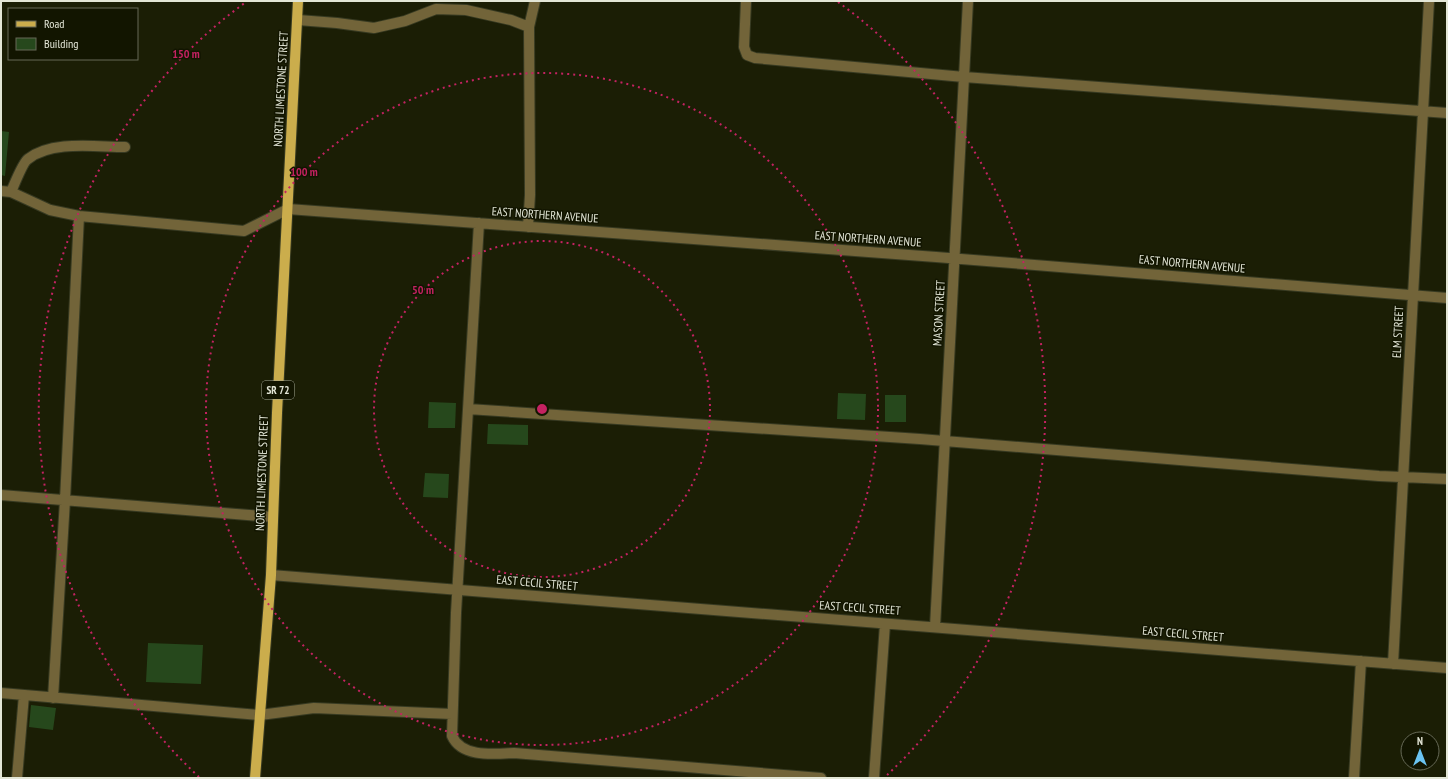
<svg xmlns="http://www.w3.org/2000/svg" width="1448" height="779" font-family="'PT Sans Narrow',sans-serif">
  <style>
    .building { fill: #26481c }
    .lines { fill: none; stroke-linecap: round; stroke-linejoin: round }
    .minor-casing { stroke: #373a22; stroke-width: 12 }
    .major-casing { stroke: #373a22; stroke-width: 12 }
    .minor { stroke: #726439; stroke-width: 10 }
    .major { stroke: #cbad4c; stroke-width: 10 }
    .ring { fill: none; stroke: #c42261; stroke-width: 2; stroke-dasharray: 2 4 }
    .labels { text-anchor: middle; stroke-width: 3; stroke-linejoin: round; paint-order: stroke }
    .shield { fill: #121500; stroke: #a4a796; stroke-width: 1 }
    .shield-label { font-size: 11px; font-weight: bold; fill: #e3e6d6 }
    .street-label { font-size: 12px; fill: #e3e6d6; stroke: #121500 }
    .centre { fill: #c42261; stroke: #121500; stroke-width: 2 }
    .ring-label { font-size: 12px; text-anchor: middle; font-weight: bold; fill: #c42261; stroke: #121500; stroke-width: 3; stroke-linejoin: round; paint-order: stroke }
  </style>
  <rect width="100%" height="100%" fill="#1b1e05"/>
  <path class="building" d="M1,131L9,132L5,176L1,175Z
    M838,393L866,394L865,420L837,419Z
    M885,395H906V422H885Z
    M429,402L456,403L455,428H428Z
    M488,424L528,425V445L487,444Z
    M425,473L449,474L448,498L423,497Z
    M148,643L203,645L201,684L146,682Z
    M31,705L56,708L53,730L29,727Z"/>
  <g class="lines">
    <g class="minor-casing">
      <path id="minor" d="M746,1L744,47L747,55L755,58L964,77L1447,113
        M298,20L337,23L374,28L405,21L436,9L466,10L511,20L529,27
        M1,191L11,192L50,210L79,216L244,231L288,209L936,257L1447,298
        M11,192C14,185 23,162 28,159C52,140 96,147 125,147
        M479,223L456,613L452,736C462,758 494,754 514,753L821,778
        M528,227L530,195L529,27L535,1
        M468,409L920,439L1379,476L1447,479
        M1,495L273,517
        M271,575L1447,668
        M935,627C945,418 958,210 968,1
        M1393,664L1429,1
        M1,693L260,715L314,708L452,714
        M53,698L65,500L79,216
        M17,778L24,695
        M874,778L885,624
        M1354,778L1361,661"/>
    </g>
    <g class="major-casing">
      <path id="major" d="M255,778L271,575L277,413L298,1"/>
    </g>
    <use href="#minor" class="minor"/>
    <use href="#major" class="major"/>
  </g>
  <g class="ring">
    <circle cx="542" cy="409" r="168"/>
    <circle cx="542" cy="409" r="336"/>
    <path d="M199 777A503 503 0 0 1 246 2M838 2A503 503 0 0 1 885 777"/>
  </g>
  <g class="labels">
    <rect class="shield" x="262" y="381" width="32" height="18" rx="3"/>
    <g class="shield-label">
      <text x="278" y="394">SR 72</text>
    </g>
    <g class="street-label">
      <text transform="translate(281 89) rotate(-87)" y="4">NORTH LIMESTONE STREET</text>
      <text transform="translate(545 215) rotate(4)" y="4">EAST NORTHERN AVENUE</text>
      <text transform="translate(868 239) rotate(4)" y="4">EAST NORTHERN AVENUE</text>
      <text transform="translate(1192 264) rotate(5)" y="4">EAST NORTHERN AVENUE</text>
      <text transform="translate(939 313) rotate(-87)" y="4">MASON STREET</text>
      <text transform="translate(1398 332) rotate(-87)" y="4">ELM STREET</text>
      <text transform="translate(262 473) rotate(-88)" y="4">NORTH LIMESTONE STREET</text>
      <text transform="translate(537 583) rotate(5)" y="4">EAST CECIL STREET</text>
      <text transform="translate(860 608) rotate(4)" y="4">EAST CECIL STREET</text>
      <text transform="translate(1183 634) rotate(5)" y="4">EAST CECIL STREET</text>
    </g>
  </g>
  <circle cx="542" cy="409" r="6" class="centre"/>
  <g class="ring-label">
    <text x="186" y="58">150 m</text>
    <text x="304" y="176">100 m</text>
    <text x="423" y="294">50 m</text>
  </g>
  <rect width="1448" height="779" fill="none" stroke="#e3e6d6" stroke-width="4"/>
  <rect x="8" y="8" width="130" height="52" fill="#121500" stroke="#666956"/>
  <rect x="16" y="21" width="20" height="6" fill="#cbad4c" stroke="#666956"/>
  <text x="44" y="28" font-size="12" fill="#e3e6d6">Road</text>
  <rect x="16" y="38" width="20" height="12" fill="#26481c" stroke="#666956"/>
  <text x="44" y="48" font-size="12" fill="#e3e6d6">Building</text>
  <g transform="translate(1420 751)"><circle r="19" fill="#121500" stroke="#666956"/>
  <path d="M0-3L7 15L0 10L-7 15Z" fill="#6ac3f1"/>
  <text y="-6" font-size="11" font-weight="bold" text-anchor="middle" fill="#e3e6d6">N</text>
  </g>
</svg>
